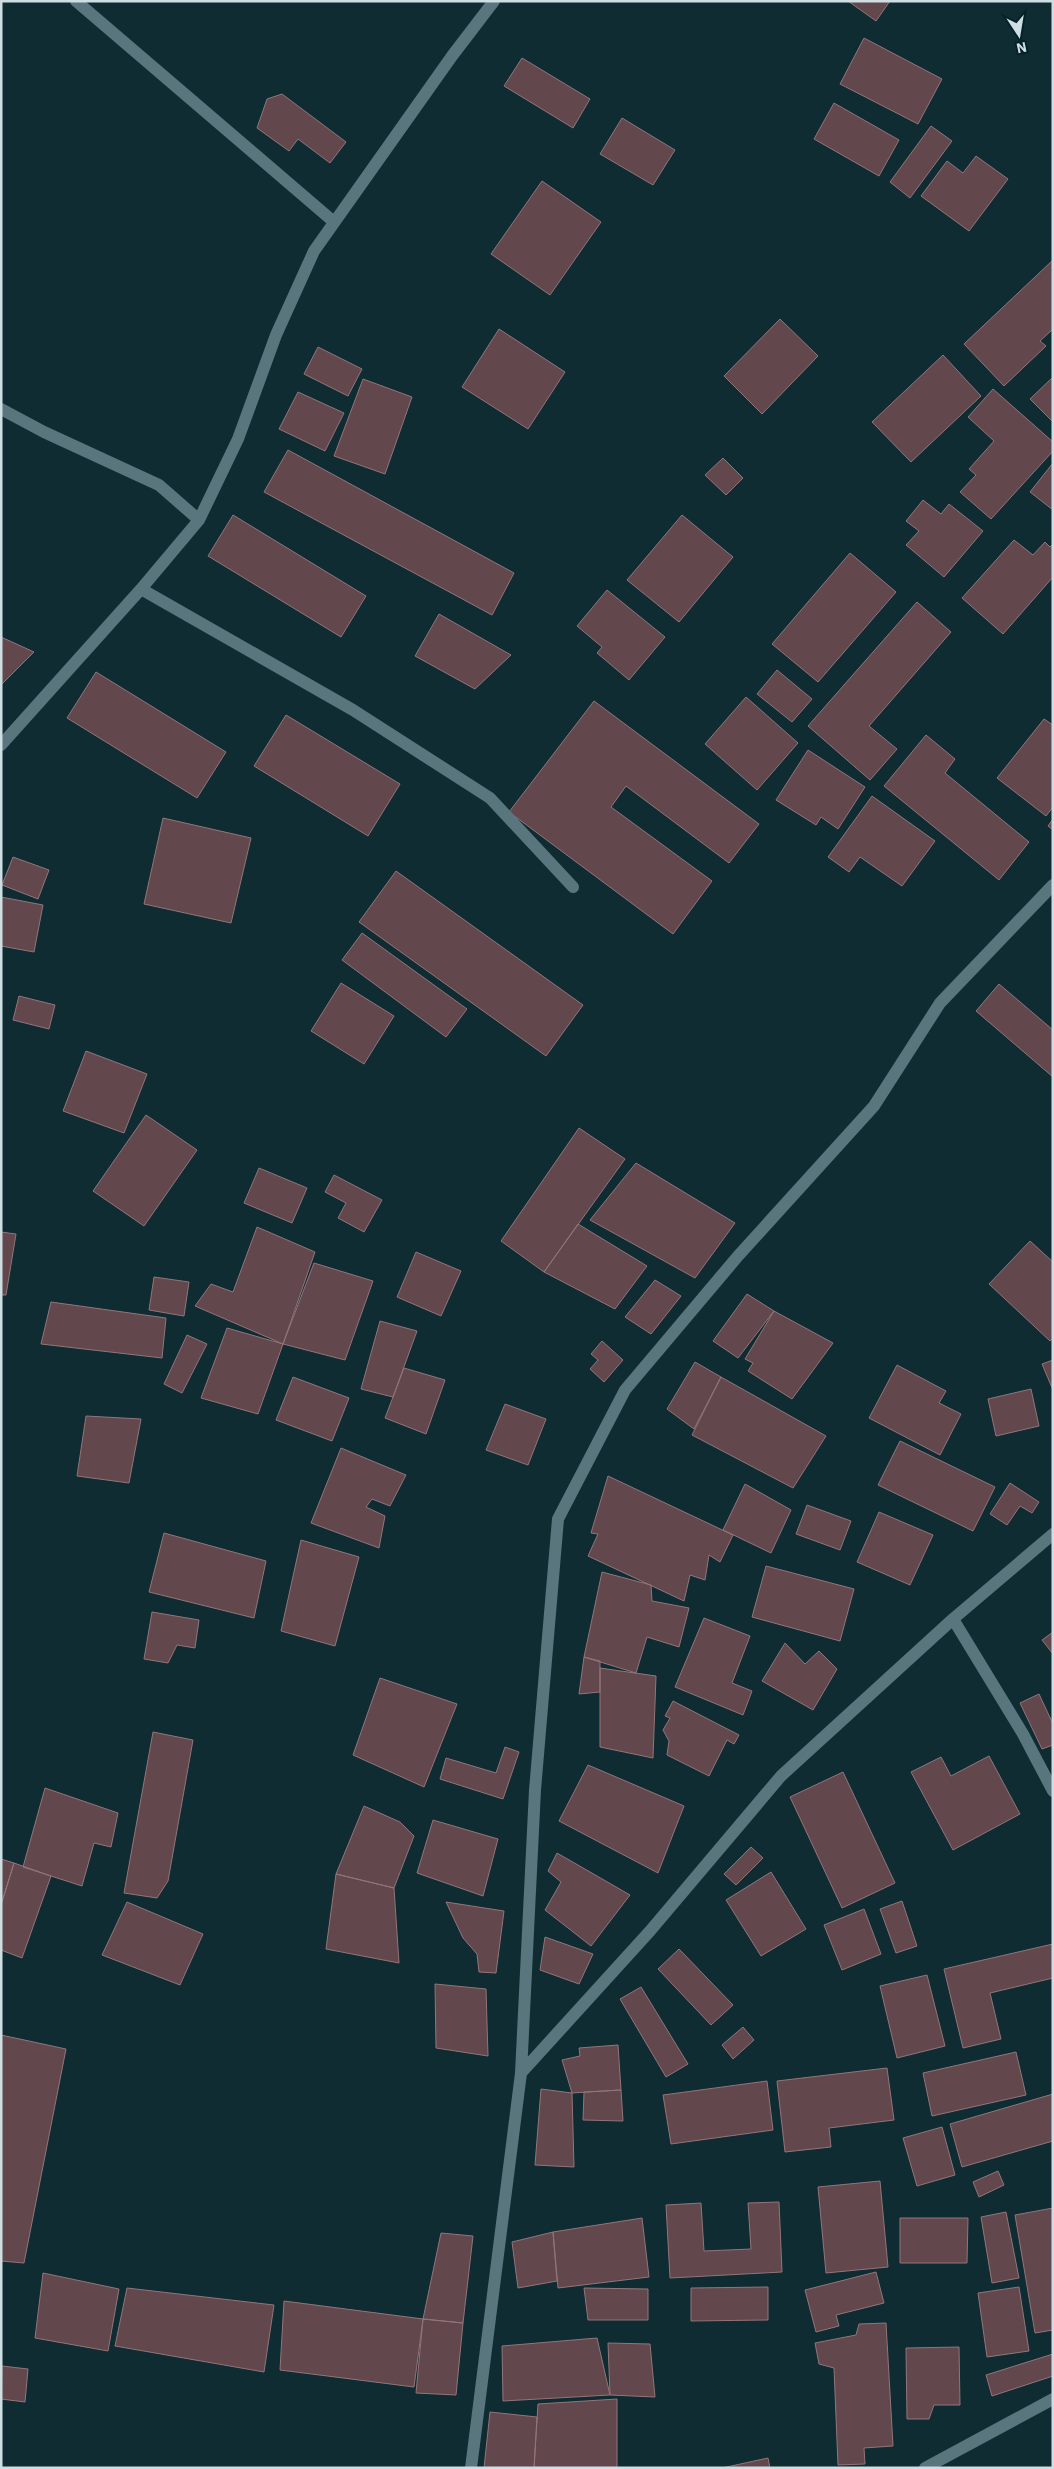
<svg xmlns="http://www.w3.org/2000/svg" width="1054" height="2469" font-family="'IBM Plex Sans',sans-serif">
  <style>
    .building { fill: #62484d; stroke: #92757a }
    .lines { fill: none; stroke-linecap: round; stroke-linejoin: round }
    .minor { stroke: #59757d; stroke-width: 12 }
  </style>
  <rect width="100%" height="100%" fill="#0e2c32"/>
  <path class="building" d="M848,1H890L876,21Z
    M864,38L942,79L918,124L840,84Z
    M522,58L590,99L573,128L504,86Z
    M282,94L346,142L330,163L298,139L289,151L257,128L267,99Z
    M834,103L899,140L879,176L814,139Z
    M622,118L675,150L653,185L600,154Z
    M931,126L952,141L910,198L890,182Z
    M976,156L1008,179L969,231L921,196L947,161L963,173Z
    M542,181L601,222L550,295L491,254Z
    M1053,260V329L1040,341L1046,346L1004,386L964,344Z
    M780,319L818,356L762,414L724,376Z
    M499,329L565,372L528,429L462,387Z
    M318,347L362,369L348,396L304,374Z
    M943,355L981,396L911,462L872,422Z
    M1053,377V422L1030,399Z
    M363,379L412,397L385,474L334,456Z
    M993,389L1053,442V451L991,519L960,492L976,475L969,469L994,441L968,417Z
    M298,392L344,413L325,451L279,429Z
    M288,450L514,573L492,615L264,492Z
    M723,458L743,478L726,495L705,475Z
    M1053,463V510L1030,492Z
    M923,500L941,514L949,504L983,531L944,577L906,545L919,531L906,521Z
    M233,515L366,596L341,637L208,556Z
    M682,515L733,557L679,622L627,580Z
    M1014,540L1033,555L1045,542L1050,547L1053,544V577L1003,634L962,598Z
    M850,553L896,592L818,682L772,644Z
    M607,590L665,637L629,680L597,653L602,647L577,626Z
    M917,602L951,632L869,726L897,749L870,780L808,726Z
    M439,614L511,655L475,689L415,656Z
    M1,637L34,652L1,685Z
    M777,670L812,699L792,722L757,694Z
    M96,672L226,752L197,798L67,718Z
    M746,697L798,743L757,790L705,744Z
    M594,701L759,824L729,863L626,786L611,807L712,881L673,934L509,812Z
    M286,715L400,784L368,836L254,766Z
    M1044,719L1053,725V807L1046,816L997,778Z
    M926,735L955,759L945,773L1029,842L999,880L884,786Z
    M808,750L865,787L838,829L821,817L816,825L776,800Z
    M872,796L935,841L902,886L860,857L849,872L828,857Z
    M163,818L251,838L231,923L144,904Z
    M1053,819V830L1048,826Z
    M13,857L49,870L38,899L2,885Z
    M396,871L583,1005L546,1056L359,922Z
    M1,897L43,905L34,952L1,946Z
    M362,933L467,1009L446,1037L342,960Z
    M341,983L394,1016L364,1064L311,1031Z
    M999,984L1053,1030V1077L976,1011Z
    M19,996L55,1005L49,1029L13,1020Z
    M86,1051L147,1074L124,1133L63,1111Z
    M146,1115L197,1150L144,1226L93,1191Z
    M579,1128L625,1159L544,1272L501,1241Z
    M636,1163L735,1223L695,1278L590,1220Z
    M259,1168L307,1188L292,1223L244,1203Z
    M334,1175L382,1200L364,1232L338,1218L346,1203L325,1192Z
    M578,1224L647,1266L615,1309L544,1272Z
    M257,1227L315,1252L283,1344L195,1306L211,1284L233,1292Z
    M1,1232L16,1234L6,1295H1Z
    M1030,1241L1053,1262V1338L1050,1341L989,1284Z
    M416,1252L461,1271L441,1316L397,1297Z
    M314,1263L373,1281L345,1360L283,1344Z
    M154,1277L189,1282L184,1316L149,1310Z
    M655,1280L681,1296L651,1334L625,1317Z
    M747,1294L774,1311L738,1358L713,1341Z
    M51,1302L166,1318L162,1358L41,1344Z
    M774,1311L833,1343L792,1399L748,1371L753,1363L745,1359Z
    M380,1321L417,1331L393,1397L361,1389Z
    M227,1328L283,1344L258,1414L201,1398Z
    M187,1335L207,1344L182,1393L164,1384Z
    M602,1341L623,1360L604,1382L590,1369L598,1360L591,1354Z
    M1053,1360V1390L1042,1364Z
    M695,1362L721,1377L694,1429L667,1409Z
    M897,1365L946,1391L939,1403L961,1414L940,1455L869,1418Z
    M404,1368L445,1380L426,1434L385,1418Z
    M293,1377L349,1398L332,1441L276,1420Z
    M721,1377L826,1436L793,1488L692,1435Z
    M1031,1389L1039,1426L996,1436L988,1399Z
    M505,1404L546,1419L528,1465L486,1450Z
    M86,1416L141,1419L129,1483L77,1476Z
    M900,1441L995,1487L973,1531L878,1485Z
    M341,1448L406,1475L390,1506L372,1499L366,1507L385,1516L379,1548L311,1523Z
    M608,1476L733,1535L720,1562L709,1555L705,1580L690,1575L684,1601L588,1556L598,1534L591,1533Z
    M1010,1483L1039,1502L1032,1513L1020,1506L1007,1525L990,1514Z
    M745,1484L791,1510L771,1553L723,1530Z
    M807,1505L851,1521L840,1550L796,1534Z
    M879,1512L933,1535L910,1585L857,1562Z
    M164,1533L266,1561L254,1618L149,1592Z
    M301,1540L359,1557L335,1646L281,1631Z
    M766,1566L854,1589L840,1641L752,1617Z
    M602,1572L651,1585L652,1601L689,1608L679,1647L647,1637L636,1673L584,1657Z
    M152,1612L199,1620L195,1648L177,1645L168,1663L144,1659Z
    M704,1618L750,1636L732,1683L752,1691L743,1715L675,1687Z
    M1053,1632V1654L1042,1640Z
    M785,1643L805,1664L819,1651L837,1669L813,1710L762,1681Z
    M584,1657L600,1661V1692L579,1694Z
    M600,1668L656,1676L653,1758L600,1747Z
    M380,1678L457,1704L424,1787L353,1755Z
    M1039,1694L1053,1724V1745L1042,1749L1020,1703Z
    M673,1701L739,1735L734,1744L727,1740L709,1776L667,1755L669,1741L663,1730L670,1718L665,1716Z
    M153,1732L193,1740L168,1881L157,1898L124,1893Z
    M505,1747L519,1752L503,1799L440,1779L446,1758L496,1773Z
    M989,1756L1020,1814L953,1850L911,1772L941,1757L951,1776Z
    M588,1765L684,1806L658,1873L559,1821Z
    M843,1772L895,1883L842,1908L790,1797Z
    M45,1788L118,1813L111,1847L94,1843L82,1886L23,1867Z
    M364,1806L400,1822L414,1836L394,1888L336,1874Z
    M433,1820L498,1839L483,1896L417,1873Z
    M751,1847L763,1858L736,1885L724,1874Z
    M557,1853L630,1895L591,1946L545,1910L561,1882L548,1871Z
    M1,1859L14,1863L1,1905Z
    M14,1863L51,1876L22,1958L1,1950V1905Z
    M771,1872L806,1929L761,1956L726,1900Z
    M336,1874L394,1888L399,1963L326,1949Z
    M902,1901L917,1946L896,1953L880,1909Z
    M127,1902L203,1934L180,1985L102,1955Z
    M446,1902L504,1911L496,1973L479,1972L477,1954L463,1938Z
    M864,1909L881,1954L842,1970L824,1925Z
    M545,1937L593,1954L579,1984L540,1970Z
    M1053,1944V1978L990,1993L1001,2039L963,2048L944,1969Z
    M679,1949L733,2005L711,2025L658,1969Z
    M927,1975L945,2046L897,2058L880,1986Z
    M435,1984L486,1989L488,2056L436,2048Z
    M641,1987L688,2064L666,2077L620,1999Z
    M743,2027L754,2040L733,2059L722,2045Z
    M1,2035L66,2049L24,2263L1,2261Z
    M618,2045L621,2090L572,2093L562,2060L580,2056L579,2048Z
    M1016,2052L1026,2095L932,2116L923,2073Z
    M887,2068L894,2120L829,2128L831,2147L785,2152L777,2081Z
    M767,2081L773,2130L671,2144L663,2095Z
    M541,2089L572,2093L574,2167L535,2165Z
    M621,2090L623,2121L583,2120L584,2092Z
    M1053,2094V2141L962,2167L950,2124Z
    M942,2127L955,2175L917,2186L903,2138Z
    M998,2171L1004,2185L979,2197L973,2182Z
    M880,2181L888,2267L826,2273L818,2187Z
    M779,2202L782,2272L670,2278L666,2205L701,2203L704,2251L751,2249L748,2203Z
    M1053,2208V2330L1035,2333L1015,2215Z
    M1006,2212L1019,2278L992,2283L981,2217Z
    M642,2218L649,2277L558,2288L553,2232Z
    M900,2218H968L967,2263H900Z
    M553,2232L557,2281L518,2288L512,2242Z
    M441,2233L473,2236L463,2323L423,2319Z
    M876,2272L884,2303L836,2315L839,2326L816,2332L805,2290Z
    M43,2273L119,2289L108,2351L35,2338Z
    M768,2287V2320L691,2321V2288Z
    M1019,2287L1029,2351L987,2357L978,2293Z
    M127,2288L274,2305L264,2372L115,2346Z
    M584,2288L648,2289V2320H588Z
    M284,2301L423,2319L414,2387L280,2370Z
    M423,2319L463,2323L456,2395L416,2393Z
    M886,2323L893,2446L864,2448L865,2464L838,2465L834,2368L819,2364L815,2343L856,2335L859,2324Z
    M597,2338L610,2395L503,2401L502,2346Z
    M608,2343L650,2344L655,2397L610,2395Z
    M959,2347L960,2405H934L929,2419H907L906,2348Z
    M1053,2354V2376L992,2396L986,2375Z
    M2,2366L28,2369L25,2402L1,2399Z
    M617,2399V2468H534L538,2404Z
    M490,2412L537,2417L534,2468H484Z
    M768,2458L770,2468H722Z"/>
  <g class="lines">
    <path class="minor" d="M76,1L334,222
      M1,409L44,432L159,485L199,520
      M141,589L353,710L490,798L573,887
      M1,745L141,589L199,520L238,439L276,335L314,251L452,56L494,1
      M953,1619L1023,1734L1053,1791
      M521,2073L650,1931L781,1776L953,1619L1053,1534
      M471,2468L521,2073L535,1790L558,1519L625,1390L738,1256L874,1106L940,1003L1053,885
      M925,2468L1053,2399"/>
  </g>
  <rect width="1054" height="2469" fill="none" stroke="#cedee2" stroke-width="5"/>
  <g transform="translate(1019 35) rotate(168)" stroke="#042228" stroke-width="4" paint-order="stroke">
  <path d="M0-4L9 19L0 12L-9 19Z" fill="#cedee2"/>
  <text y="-8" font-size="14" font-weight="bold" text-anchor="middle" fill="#cedee2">N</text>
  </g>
</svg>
